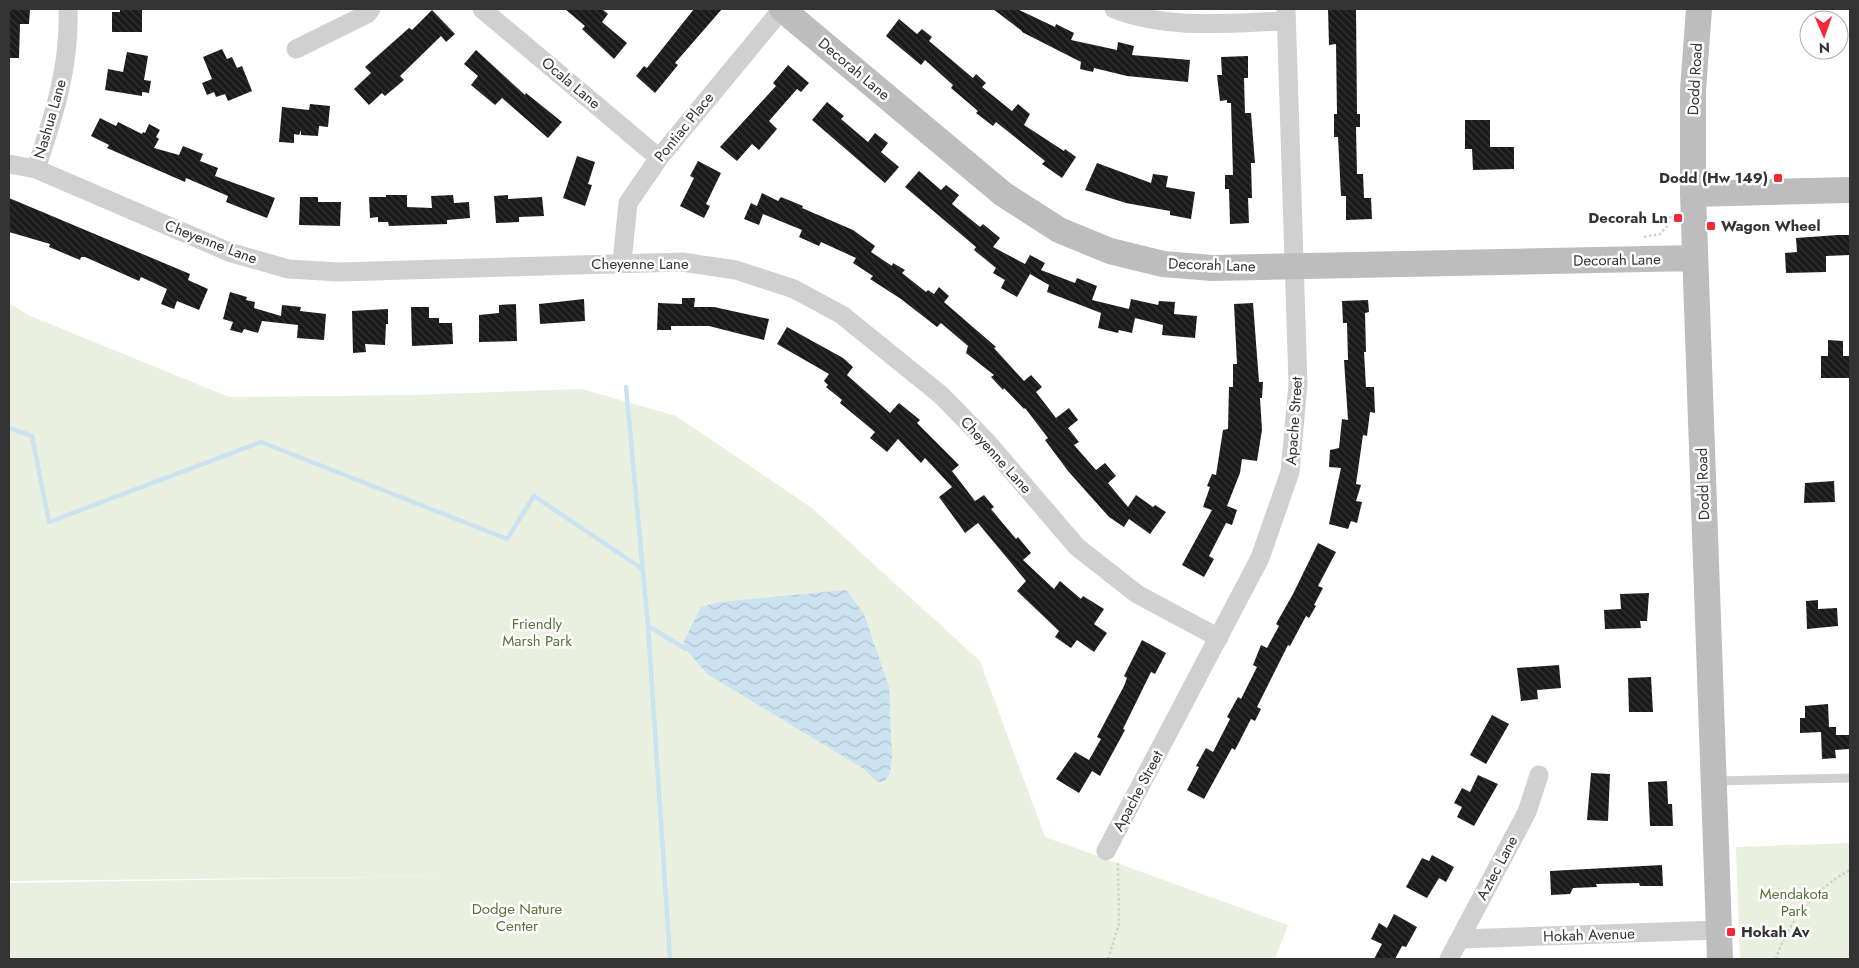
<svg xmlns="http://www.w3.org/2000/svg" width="1859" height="968" font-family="Jost,sans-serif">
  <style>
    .park { fill: #e9f0e0 }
    .water { fill: url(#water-waves) }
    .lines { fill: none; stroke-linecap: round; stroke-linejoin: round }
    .stream { stroke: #cbe2f1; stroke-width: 4.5 }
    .building { fill: url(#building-back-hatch) }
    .path { stroke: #d0d0d0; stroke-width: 2.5; stroke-dasharray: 2.5 2.5; stroke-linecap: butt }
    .lane { stroke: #d0d0d0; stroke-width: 9 }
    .street { stroke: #d0d0d0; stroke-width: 19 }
    .secondary { stroke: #bdbdbd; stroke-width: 26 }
    .poi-dot { fill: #f72737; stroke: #fff; stroke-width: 2 }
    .labels { text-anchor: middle; stroke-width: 5; stroke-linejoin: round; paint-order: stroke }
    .street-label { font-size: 15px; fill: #333; stroke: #fff }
    .poi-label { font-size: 15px; font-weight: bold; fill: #333; stroke: #fff; text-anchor: end }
    .park-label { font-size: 15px; fill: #55743a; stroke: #fff }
  </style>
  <defs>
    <pattern id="water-waves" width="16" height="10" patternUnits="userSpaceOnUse" patternTransform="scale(1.25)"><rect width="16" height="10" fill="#cbe2f1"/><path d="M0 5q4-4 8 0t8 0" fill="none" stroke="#afc2cf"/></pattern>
    <pattern id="building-back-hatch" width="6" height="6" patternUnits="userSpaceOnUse" patternTransform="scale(1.25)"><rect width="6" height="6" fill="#1a1a1a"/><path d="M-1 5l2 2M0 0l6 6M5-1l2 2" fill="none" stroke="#333"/></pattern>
  </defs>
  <rect width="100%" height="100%" fill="#fff"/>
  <path class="park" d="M9,303L28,315L229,397L412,395L582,389L676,416L812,508L980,661L1045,837L1288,925L1275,959H9V883L440,876L9,881Z
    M1850,843V959H1740L1736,847Z"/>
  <path class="water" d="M846,590L864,614L889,687L892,758L890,773L884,782H877L864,769L707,674L685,648L684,641L701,607L720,602Z"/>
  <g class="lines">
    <path class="stream" d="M626,387L648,626L670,959
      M9,428L32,436L49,522L261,442L507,539L534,496L641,568
      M648,626L686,649"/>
  </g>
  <path class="building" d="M9,9H30L29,24H20L19,58H9Z
    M120,9H142V32H112V12H120Z
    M565,9H602L608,14L602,22L627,43L614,59L582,29L585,26Z
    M694,9H722L675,63L678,65L655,93L636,76L644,66L647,68Z
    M993,9H1017L1055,27L1056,24L1074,33L1071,40L1117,50L1118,42L1134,46L1132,55L1190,60L1188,82L1127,76L1094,68L1093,72L1080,69L1081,62L1022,32V31Z
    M1328,9H1356L1357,114H1360V127H1356L1357,174H1363L1364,198H1371L1372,219L1346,220V196H1341L1338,137H1334V114H1337L1336,44L1329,45Z
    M432,10L455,34L446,42L441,36L400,76L404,80L385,96L382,93L369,105L354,89L371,73L365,67L409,28L412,30Z
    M899,19L917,34L922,29L932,37L929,41L973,78L976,74L986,83L982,87L1012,111L1018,104L1030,114L1024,125L1064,151L1065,149L1076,157L1062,178L1042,164L1045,161L996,122L993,126L976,113L978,111L951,88L953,85L925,60L921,65L886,36Z
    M222,49L227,59L232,57L237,68L242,66L252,91L228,101L225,94L216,97L214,92L207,95L202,83L212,79L203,57Z
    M476,50L525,95L526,93L562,122L548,138L502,98L495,105L471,85L478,76L464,64Z
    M127,52L148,56L144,80L151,81L149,93L142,92V96L105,90L108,69L123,72Z
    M1248,56V78H1244L1245,113H1251L1255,163H1251L1252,198H1248L1249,223L1230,224L1229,189H1225V175H1233L1231,103H1227V100L1220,101L1217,75H1222L1221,57Z
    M788,65L809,83L801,92L797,89L769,121L777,129L759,150L752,144L737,161L720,147L776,86L773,83Z
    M827,102L844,116L841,119L868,142L875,133L888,143L881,152L899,167L885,183L812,120Z
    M310,104L330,106L328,127L319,126L318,136L301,135V130L299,135L294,134V143L279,142L282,107L309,110Z
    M100,118L116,126L118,122L142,134L143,132L145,133L149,124L160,130L156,137L159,139L154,148L179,155L183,146L203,154L200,161L218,168L215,176L275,198L267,218L226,202L228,196L186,178L185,182L107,148L109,145L91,136Z
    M1465,120H1490V147H1514V169L1473,170L1472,149H1465Z
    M577,156L595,162L588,184L592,185L585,206L563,198Z
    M698,161L721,173L706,204L710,206L704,218L680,206L694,178L690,176Z
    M1097,163L1151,183L1153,174L1168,176L1166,187L1195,192L1191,219L1170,215V211L1126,203L1085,190Z
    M919,171L941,190L946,185L959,195L952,204L980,227L983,224L1000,238L993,247L1025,264L1030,255L1045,263L1041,270L1075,283L1077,278L1097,286L1092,300L1129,309L1131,299L1158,305L1159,301L1175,302L1174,314L1197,316L1195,338L1162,335L1163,325L1135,318L1132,333L1119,330L1118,333L1098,328L1101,313L1047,292L1049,285L1030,274L1017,297L1001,288L1005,280L993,273L996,268L974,250L976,247L905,187Z
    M762,193L778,201L781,197L803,206L802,208L853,230L875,246L871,252L892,266L893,263L905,270L902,273L926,292L928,290L934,294L939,287L949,296L944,302L996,347L994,348L1024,381L1031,375L1042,387L1036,392L1056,418L1069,408L1078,420L1068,428L1079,442L1074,445L1096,470L1105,463L1116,476L1108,483L1128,507L1136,495L1153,507L1155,505L1166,512L1150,534L1129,519L1124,527L1109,517L1068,471L1045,440L1048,438L1025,408L1024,409L1004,388L1003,390L991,377L994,375L966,353L968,346L941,323L937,327L901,299L870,279L873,276L853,263L856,258L821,242L819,246L799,237L802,230L763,214L759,225L744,219L751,203L757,206Z
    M386,195H407V207L432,208L431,196L453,195L454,203L469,202L470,218L447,220V224L389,226L388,222H378V217L370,218L369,197H386Z
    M508,195V199L542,197L544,216L519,217V222L496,223L494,196Z
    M300,197H318V202H341L340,226L299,225Z
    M9,198L190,274L188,280L208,289L199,310L177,301L174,309L161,304L167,289L141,277L139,281L85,257H81L80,260L49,247L50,244L9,232Z
    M1838,235H1850V255L1826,256V272L1786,273L1785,253L1797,252L1796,238Z
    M230,292L247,297L246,300L255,302L254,308L281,316L282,305L301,307L300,311L326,314L324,340L297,338L298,325L262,321L258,333L244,329L242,333L230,330L233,322L223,319Z
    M682,298H695L694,307H714L769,319L764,340L709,326H671V330H657L658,303L682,304Z
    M584,299L585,321L540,324L539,304Z
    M1368,300L1369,312L1365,313L1366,352H1364L1366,387H1374L1375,413L1370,412L1367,436L1363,435L1356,484L1361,485L1356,501L1362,502L1357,523L1351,521L1348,529L1329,524L1341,468L1329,467L1330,450L1339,448L1342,419L1348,420L1344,360H1348L1347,323H1343L1342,301Z
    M1253,303L1259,382H1263L1262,398H1260L1262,430L1257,461L1242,459L1240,473L1227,506L1237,510L1232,525L1226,523L1209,556L1214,559L1204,577L1182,565L1212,510L1203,507L1210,487L1207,486L1212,474L1216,475L1223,430L1228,429L1229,387H1233V364H1237L1234,304Z
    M516,304L517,341L479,342V315L499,313V305Z
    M411,307H429V318H439V323H452L453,344L412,346Z
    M388,309V324H386L385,345L365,344L366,352L353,353L352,311Z
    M787,327L843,358L853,367L847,375L890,413L899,403L920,420L917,423L959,465L952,471L975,501L984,495L994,507L991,509L1016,539L1018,537L1031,553L1023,560L1054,589L1060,581L1081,599L1083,596L1104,609L1094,624L1107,633L1094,652L1077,640L1071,648L1055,637L1059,631L1017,591L1026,581L978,523L965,533L958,523L939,497L952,487L925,458L921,463L898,439L887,452L870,438L875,432L840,403L842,400L826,387L828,385L824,381L829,374L777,344Z
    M1828,340L1843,341V356H1850V378H1821V356H1828Z
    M1834,481L1835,502L1804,503L1805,483Z
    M1318,543L1336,552L1318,586L1323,588L1314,605L1316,606L1309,618L1306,616L1290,646L1288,645L1257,707L1261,709L1255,721L1251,719L1235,750L1232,748L1204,799L1187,790L1199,767L1196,766L1206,748L1213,752L1230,719L1227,717L1238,697L1241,699L1257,667L1253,665L1261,645L1267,648L1279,626L1276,624L1293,594Z
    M1649,593L1647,621H1640L1641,628L1605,629L1604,610L1621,609L1620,594Z
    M1818,600V609L1837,608L1838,626L1807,629L1806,601Z
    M1142,640L1166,653L1155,674L1151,672L1123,729L1125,730L1100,776L1092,771L1079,793L1056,779L1075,752L1089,760L1101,739L1097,737L1124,686L1127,678L1124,676Z
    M1559,665L1561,688L1537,690L1538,699L1521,701L1517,668Z
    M1651,677L1653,712H1629L1628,678Z
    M1828,704L1829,727H1836V735H1850V749L1835,750L1836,758L1822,759L1821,732L1800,733V718H1805V706Z
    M1492,715L1509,724L1486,764L1470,755Z
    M1591,773L1610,774L1608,821L1587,820Z
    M1478,775L1498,784L1474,826L1457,817L1462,807L1454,803L1462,788L1470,792Z
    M1667,781L1668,804H1672L1673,826H1650L1648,782Z
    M1432,855L1454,867L1446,882L1439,878L1427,898L1406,887L1422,858L1429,861Z
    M1662,865L1663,886H1640L1639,883L1596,884L1597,887L1573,888L1570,894L1551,895L1550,871Z
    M1394,914L1417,927L1406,947L1402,946L1395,959H1374L1382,944L1371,939L1379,923L1387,928Z"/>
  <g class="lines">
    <path class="path" d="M1644,237L1660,234L1668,225L1671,215H1674
      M1108,959L1119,924L1118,863
      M1776,959C1786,924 1817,887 1850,870"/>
    <path class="lane" d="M1716,781L1850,778"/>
    <path class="street" d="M482,9L659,158
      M1114,9C1168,30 1229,23 1286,21
      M296,49L367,14L371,9
      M9,164L36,169L229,252L288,269L339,272L682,262L736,270L794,289L842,315L941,395L987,442L1077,547L1137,594L1219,638
      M36,169C54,115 70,67 68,9
      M622,262L628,203L659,158L782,9
      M1106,851L1260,558L1290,472L1298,384L1286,9
      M1460,939L1719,930
      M1449,959L1527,812L1539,775"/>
    <path class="secondary" d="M782,9L1003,194L1059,230L1110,251L1163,264L1212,268L1695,258
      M1699,9L1693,90V194L1720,959
      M1693,194L1850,190"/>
  </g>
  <g class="poi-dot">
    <rect x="1773" y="173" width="10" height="10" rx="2.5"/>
    <rect x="1673" y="213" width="10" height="10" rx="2.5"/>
    <rect x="1706" y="221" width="10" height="10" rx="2.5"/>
    <rect x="1726" y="927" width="10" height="10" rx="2.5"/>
  </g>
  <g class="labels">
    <g class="street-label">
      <text transform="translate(854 69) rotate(40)" y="5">Decorah Lane</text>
      <text transform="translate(1695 79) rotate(-87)" y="5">Dodd Road</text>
      <text transform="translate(571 83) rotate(40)" y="5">Ocala Lane</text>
      <text transform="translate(50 119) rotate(-74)" y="5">Nashua Lane</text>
      <text transform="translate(684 127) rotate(-51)" y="5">Pontiac Place</text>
      <text transform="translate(211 242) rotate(21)" y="5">Cheyenne Lane</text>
      <text transform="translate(1617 260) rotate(-1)" y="5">Decorah Lane</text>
      <text x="640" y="269">Cheyenne Lane</text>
      <text transform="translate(1212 265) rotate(2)" y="5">Decorah Lane</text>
      <text transform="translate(1294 421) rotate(-86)" y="5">Apache Street</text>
      <text transform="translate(996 455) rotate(48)" y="5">Cheyenne Lane</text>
      <text transform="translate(1703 484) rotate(-92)" y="5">Dodd Road</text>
      <text transform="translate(1138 791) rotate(-62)" y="5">Apache Street</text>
      <text transform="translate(1497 868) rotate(-62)" y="5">Aztec Lane</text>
      <text transform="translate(1589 935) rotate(-2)" y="5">Hokah Avenue</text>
    </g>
    <g class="poi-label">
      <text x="1768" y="183">Dodd (Hw 149)</text>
      <text x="1668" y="223">Decorah Ln</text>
      <text x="1721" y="231" text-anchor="start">Wagon Wheel</text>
      <text x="1741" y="937" text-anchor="start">Hokah Av</text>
    </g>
    <g class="park-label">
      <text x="537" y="629">Friendly<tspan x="537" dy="17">Marsh Park</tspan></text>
      <text x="1794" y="899">Mendakota<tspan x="1794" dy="17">Park</tspan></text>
      <text x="517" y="914">Dodge Nature<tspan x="517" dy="17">Center</tspan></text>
    </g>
  </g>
  <rect width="1859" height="968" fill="none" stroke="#333333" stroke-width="20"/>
  <g transform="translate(1824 35) rotate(178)"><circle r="24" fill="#ffffff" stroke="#adadad"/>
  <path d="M0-4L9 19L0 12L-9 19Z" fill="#f72737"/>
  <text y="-8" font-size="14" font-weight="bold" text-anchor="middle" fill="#333333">N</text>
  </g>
</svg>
